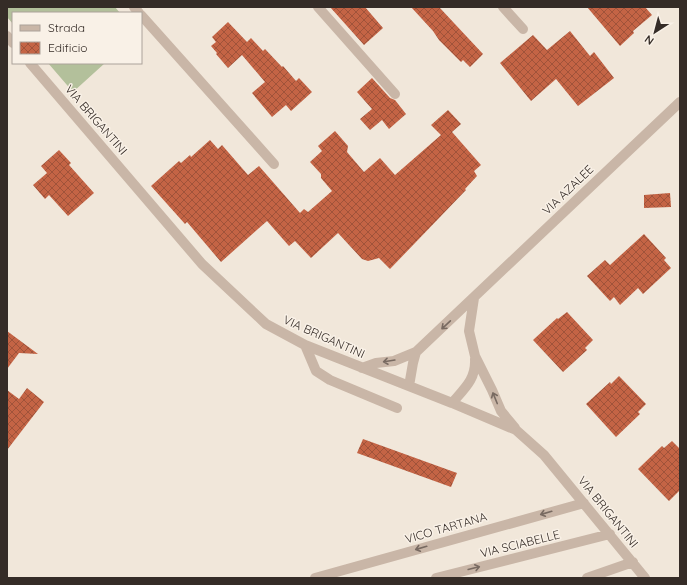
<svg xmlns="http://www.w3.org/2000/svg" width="687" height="585" font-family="Quicksand,sans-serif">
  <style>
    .green { fill: #b3c09b }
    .building { fill: url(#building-cross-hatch) }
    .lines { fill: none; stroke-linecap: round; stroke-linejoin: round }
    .minor { stroke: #c9b6a7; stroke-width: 10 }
    .oneway { stroke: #786a61 }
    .labels { text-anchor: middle; stroke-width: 3; stroke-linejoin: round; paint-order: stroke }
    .street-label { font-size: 12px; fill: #352c27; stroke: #f9f1e7 }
  </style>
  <defs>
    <pattern id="building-cross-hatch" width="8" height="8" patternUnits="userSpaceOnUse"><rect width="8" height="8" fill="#c46445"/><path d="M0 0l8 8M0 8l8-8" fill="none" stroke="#a0533a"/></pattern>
  </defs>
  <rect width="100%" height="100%" fill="#f1e7da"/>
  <path class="green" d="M7,7H115L120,13H13V24L7,17Z
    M48,63H105L73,92Z"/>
  <path class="building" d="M330,7H365L383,28L364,45Z
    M411,7H439L483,54L470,67L463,60L461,62L439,40L433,31Z
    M587,7H645L652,15L633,31L634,33L620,46Z
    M228,22L247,42L251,38L263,51L265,49L282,67L283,66L296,81L299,78L312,92L291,111L286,105L272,117L252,93L265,82L242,55L228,68L216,54L217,53L211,46L216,42L212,37Z
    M570,31L590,56L594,52L614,78L578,106L556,79L531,101L500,63L533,35L547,50Z
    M372,78L390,98L395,100L406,114L389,129L382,120L370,130L360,119L372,109L357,92Z
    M448,110L461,124L452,132L481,165L474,171L477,176L465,189L466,190L390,269L379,258L368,261L362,259L338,233L311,258L295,241L289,246L267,221L221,262L187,222L185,224L151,186L179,161L181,163L190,155L191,157L210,140L218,149L222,145L248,175L259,166L300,213L304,209L308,212L332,191L321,178V174L310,162L322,151L318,146L335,131L348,146L347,152L364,172L380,158L395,175L441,135L431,125Z
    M59,150L71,163L69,165L94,193L68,216L49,195L45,199L33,185L47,173L41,166Z
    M670,193L671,207L644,208V195Z
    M644,234L666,258L664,260L671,268L643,294L638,288L620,305L614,297L610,301L587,276L605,260L610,265Z
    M567,312L593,340L585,348L587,350L563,372L533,340L557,318L558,319Z
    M7,331L38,354L19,353L7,369Z
    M619,376L646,404L638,412L640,414L616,437L586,404L610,382L611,384Z
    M27,388L44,402L7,450V390L19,399Z
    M363,439L457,473L451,487L357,453Z
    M672,441L680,449V490L669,501L638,469L662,446L664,448Z"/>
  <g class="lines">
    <path class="minor" d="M134,7L139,13
      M318,7L395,94
      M503,7L523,29
      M141,15L274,164
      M7,36L13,43
      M30,63L202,264L266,324L305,345L452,403L516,430L544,455L645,578
      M474,298L469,331L475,356L492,390L501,411L515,428
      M305,345L316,371L330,380L397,408
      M362,368L376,363L394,361L416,352L680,102
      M409,386L413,363L416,352
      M452,403C465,388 476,379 475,359
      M315,578L584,503
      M436,578L610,534
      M587,578L633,562"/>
  </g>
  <defs><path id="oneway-shaft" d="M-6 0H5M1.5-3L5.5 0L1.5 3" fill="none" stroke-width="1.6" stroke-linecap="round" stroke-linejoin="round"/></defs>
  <g class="oneway">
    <use href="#oneway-shaft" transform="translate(446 325) rotate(137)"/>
    <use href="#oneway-shaft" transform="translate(389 361) rotate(171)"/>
    <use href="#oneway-shaft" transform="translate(495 398) rotate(-112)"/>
    <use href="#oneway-shaft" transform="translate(546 513) rotate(164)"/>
    <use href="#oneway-shaft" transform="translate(421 548) rotate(164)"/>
    <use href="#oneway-shaft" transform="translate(474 568) rotate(-14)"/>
  </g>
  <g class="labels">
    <g class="street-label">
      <text transform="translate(96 120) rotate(49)" y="4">VIA BRIGANTINI</text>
      <text transform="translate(568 190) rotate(-44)" y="4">VIA AZALEE</text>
      <text transform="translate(324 337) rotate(24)" y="4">VIA BRIGANTINI</text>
      <text transform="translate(608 512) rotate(51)" y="4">VIA BRIGANTINI</text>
      <text transform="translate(446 528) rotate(-16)" y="4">VICO TARTANA</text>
      <text transform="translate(520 544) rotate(-14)" y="4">VIA SCIABELLE</text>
    </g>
  </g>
  <rect width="687" height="585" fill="none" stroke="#352c27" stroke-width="16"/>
  <rect x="12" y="12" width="130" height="52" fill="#f9f1e7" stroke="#aba29a"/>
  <rect x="20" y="25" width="20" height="6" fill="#c9b6a7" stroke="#aba29a"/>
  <text x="48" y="32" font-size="12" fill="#352c27">Strada</text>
  <rect x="20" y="42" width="20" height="12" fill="url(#building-cross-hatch)" stroke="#aba29a"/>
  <text x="48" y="52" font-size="12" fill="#352c27">Edificio</text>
  <g transform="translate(655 32) rotate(216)" stroke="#f9f1e7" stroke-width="3" paint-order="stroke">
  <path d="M0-3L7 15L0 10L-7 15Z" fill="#352c27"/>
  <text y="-6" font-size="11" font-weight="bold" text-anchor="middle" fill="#352c27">N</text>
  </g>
</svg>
